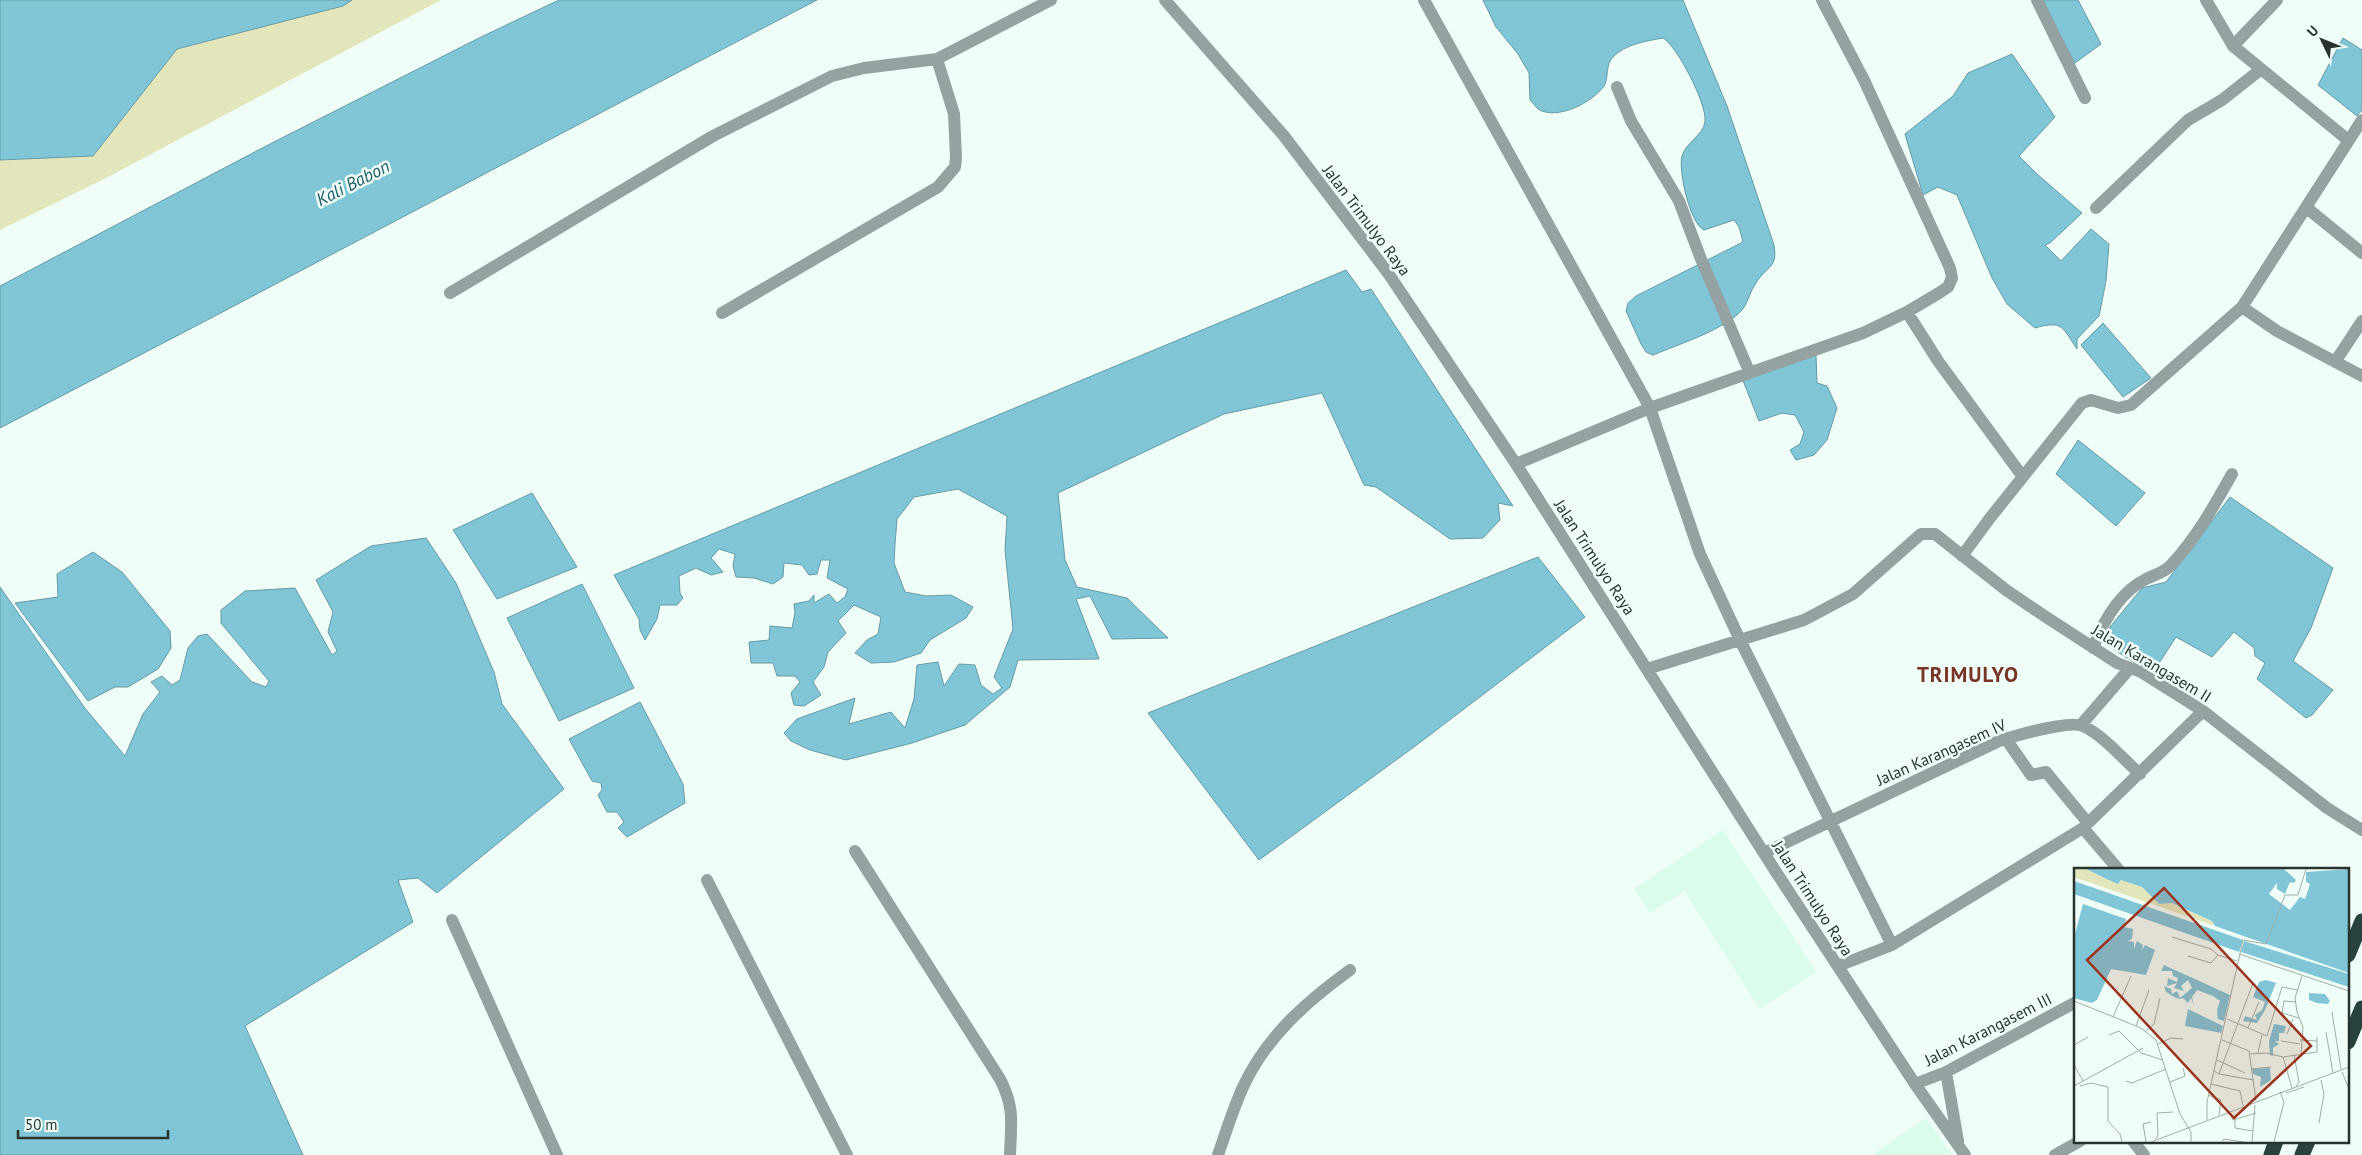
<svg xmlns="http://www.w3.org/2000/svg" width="2362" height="1155" font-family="'PT Sans',sans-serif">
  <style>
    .built { fill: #dafcea }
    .green { fill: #e3e6ba }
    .water { fill: #81c6d7; stroke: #679aa4 }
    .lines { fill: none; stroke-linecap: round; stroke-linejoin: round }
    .minor { stroke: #96a2a1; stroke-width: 12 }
    .highway { stroke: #284240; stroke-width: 15 }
    .labels { text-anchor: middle; stroke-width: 5; stroke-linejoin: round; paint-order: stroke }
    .street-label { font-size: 16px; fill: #29332e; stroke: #effef6 }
    .water-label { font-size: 18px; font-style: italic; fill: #235d69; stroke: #effef6 }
    .district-label { font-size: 21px; font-weight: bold; letter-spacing: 1px; fill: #773324; stroke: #effef6 }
    .inset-road { fill: none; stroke: #a0ada6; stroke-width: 1 }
    .view { fill: #9c331c; fill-opacity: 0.15; stroke: #9c331c; stroke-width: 2.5 }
    .inset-edge { fill: none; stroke: #29332e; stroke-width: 2.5 }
  </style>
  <rect width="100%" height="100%" fill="#effef6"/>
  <path class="built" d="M1723,830L1816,972L1760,1009L1684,891L1650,913L1634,889Z
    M1926,1118L1952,1155H1872Z"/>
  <path class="green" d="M352,0H441L106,178L0,230V160L93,156L177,49L343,6Z"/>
  <path class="water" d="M0,0H352L343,6L177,49L93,156L0,160Z
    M559,0H817C544,141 273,287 0,428V286L268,145L479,38Z
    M1483,0H1683L1727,106L1774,245C1778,269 1767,265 1756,283C1750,291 1748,303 1742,310C1726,329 1677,345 1653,355L1646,352L1641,344L1626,311L1628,303L1636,296L1743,242L1739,227L1734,220L1704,230C1690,224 1678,170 1682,156C1686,142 1704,135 1705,121C1707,104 1677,46 1663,38C1647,41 1625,44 1613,57C1605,65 1609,78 1604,86C1593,102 1557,121 1538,109C1536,107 1533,103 1530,100L1529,73L1518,54L1496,27Z
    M2041,0H2078L2101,44L2075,63Z
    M2343,38L2362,50V110L2357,116L2318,85Z
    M2012,54L2055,117L2019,156L2037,174L2082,213L2050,243L2045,245L2061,261L2091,229L2109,244L2106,281L2099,316L2077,339V349C2062,327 2063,320 2035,328L2007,304L1992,278L1957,195L1938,187L1923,195L1905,134L1953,96L1968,73Z
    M1346,270L1362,292L1371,289L1513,506L1498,503L1500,520L1483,538L1450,539L1376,487L1364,485L1322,393L1224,414L1058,493L1065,560L1077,587L1127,598L1168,638L1112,639L1090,596L1076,599L1099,659L1018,660L1010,687L965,725L912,743L846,760L810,750L791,741L784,733L797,719L855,698L849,724L891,712L905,728L914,699L917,665L938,662L944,686L959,664L975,665L981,685L993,694L1002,688L994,677L1013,629L1005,550L1007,516L958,489L914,497L897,519L895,544L894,563L905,592L926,596L951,595L973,607L966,618L930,640L921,653L894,662L871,663L855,653L867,640L878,634L881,617L854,605L838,621L846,633L828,652L824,667L813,682L821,695L804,706L794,705L791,693L800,682L795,676H777L773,663H751L749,642L769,640L770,626L792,628L795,613L794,604L809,601L814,595V603L829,594L837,603L845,597L848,589L827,578L830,560H821L817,574L809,575L802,565L784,563L783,577L773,584L754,578L736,577L733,566L735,554L719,549L711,558L723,572L711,575L696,568L679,576L680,593L683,598L677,605H660L657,619L645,640L640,630L639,619L614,575Z
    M2103,323L2151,378L2123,397L2081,345Z
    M1816,355L1817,383L1827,386L1837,408L1827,440L1814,455L1796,460L1790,450L1800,444L1804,432L1795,415L1782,413L1759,421L1742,378Z
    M2078,440L2145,493L2116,526L2056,474Z
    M532,493L577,567L497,599L453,530Z
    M2230,497L2333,568L2311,628L2293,661L2333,690L2312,715L2306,718L2257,679L2265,663L2255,656L2254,648L2234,632L2212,657L2176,637L2152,674L2107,645L2110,627L2142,588L2166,582Z
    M426,538L456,583L494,672L502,704L564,789L437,893L418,878L398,880L413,922L245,1026L303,1155H0V587L84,707L125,756L143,714L160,692L151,682L162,676L172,685L180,680L188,648L198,636L207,634L252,682L266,687L269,681L221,623V610L245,591L295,588L332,655L337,651L328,632L333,612L316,580L371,546Z
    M93,552L122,572L170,631L171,648L158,669L128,687H115L88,701L15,603L58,597L57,574Z
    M1538,557L1585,617L1418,744L1259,860L1148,713Z
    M582,584L634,688L559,721L507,618Z
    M640,702L683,784L685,803L627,837L618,828L624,822L617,812H607L598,795L602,790L601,783L592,781L569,739Z"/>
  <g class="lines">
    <path class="minor" d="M1165,0L1284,136L1388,273L1516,464L1776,872L1915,1084L1965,1155
      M1424,0L1650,408L1700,554L1740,640L1892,945L1838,966
      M2037,0L2085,98
      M2206,0L2233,46L2348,140
      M2233,46L2277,0
      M1617,87L1631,121L1679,201L1701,259L1749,371
      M2096,208L2188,120L2222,100L2260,70
      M2307,208L2362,253
      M450,293L713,136L832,76L864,68L937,59
      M2242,307L2277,331L2362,376
      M1907,312L1938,361L2023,477
      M722,313L938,187L955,167L956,158L954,114L937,59L1051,0
      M2335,362L2362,321
      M1516,464L1650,408L1863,333L1907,312L1939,293L1948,287L1952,278L1950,268L1864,80L1822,0
      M1962,556L1990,518L2082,403L2091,400L2118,408L2131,405L2242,307L2362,120
      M2093,648C2103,622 2120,592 2146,579C2156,574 2164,573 2172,564C2197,537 2214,506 2232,474
      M1647,669L1804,620L1853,594L1921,534H1935L2006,590L2046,617L2117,663L2141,672L2203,711L2327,808L2362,830
      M2081,725L2130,668
      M2006,739L2031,775L2046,772L2088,823
      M2083,828L2118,869
      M855,851L1000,1079C1015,1108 1011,1123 1010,1155
      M1764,853L1999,741C2015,736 2069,720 2083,726C2103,735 2124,760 2140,774
      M707,880L847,1155
      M452,920L557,1155
      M1892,945L2083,828L2203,711
      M1946,1072L1958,1141
      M1915,1084L1946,1072L2076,1002
      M2133,1141L2144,1155
      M1218,1155C1226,1132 1233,1109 1243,1087C1266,1037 1306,1002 1350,970
      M2055,1155L2080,1141"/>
    <path class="highway" d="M2348,955L2362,921
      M2348,1042L2362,1008
      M2271,1155L2276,1141
      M2302,1155L2308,1141"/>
  </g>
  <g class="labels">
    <g class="street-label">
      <text transform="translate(1367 220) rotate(53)" y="6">Jalan Trimulyo Raya</text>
      <text transform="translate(1595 557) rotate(57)" y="6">Jalan Trimulyo Raya</text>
      <text transform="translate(2152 663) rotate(31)" y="6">Jalan Karangasem II</text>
      <text transform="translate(1941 752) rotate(-24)" y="6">Jalan Karangasem IV</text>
      <text transform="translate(1813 898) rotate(57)" y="6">Jalan Trimulyo Raya</text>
      <text transform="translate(1988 1029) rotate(-27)" y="6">Jalan Karangasem III</text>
    </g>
    <g class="water-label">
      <text transform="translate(353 183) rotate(-27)" y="6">Kali Babon</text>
    </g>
    <g class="district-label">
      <text x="1968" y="682">TRIMULYO</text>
    </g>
  </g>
  <g transform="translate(2074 868)">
    <rect width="275" height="275" fill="#effef6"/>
    <path d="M0,1H12L44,16L47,12L68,19L85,36L98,35L138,53L141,58L0,9Z" fill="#e3e6ba"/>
    <path d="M12,1H210L222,12L220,15L216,14L211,26L203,21V15L195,26L216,42L226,29L231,31L236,16L232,14V4L275,1V105L141,58L138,53L98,35L85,36L68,19L47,12L44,16L39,14ZM0,13L169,72L165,84L0,26ZM9,36L52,51L50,59L59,61L58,71L54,73L60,74V81L63,73L69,77L68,82L71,77L81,82L72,107L37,101L23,132L18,135L0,130V70ZM170,73L275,106V119L167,84ZM90,97L156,127L150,153L144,151L143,142L146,133L139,128L123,122L118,129L120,138L117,130L114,135L109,130L107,131L102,130L92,124L90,118L97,121L98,126L103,123L106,130L118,120L114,112L107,118L110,123L100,120L103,115L93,118L94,110L103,114L104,110L99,108L98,103H87ZM192,112L202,115L191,142L183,155L169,153L171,148L183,152L181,147L188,142L191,134L179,129L185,114ZM235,125L251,126L256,133L254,136L243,135L235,132ZM114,141L149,158L147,165L111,158ZM200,156L212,158L210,165H205V173H201L205,176L199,180V188L196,187L195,173ZM196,200L197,212L186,219L187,209L179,206L178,201Z" fill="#81c6d7"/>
    <path class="inset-road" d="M98,69L137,81L144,87M165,86L275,123M114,88L137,95L144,87L163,93M0,133L67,160L82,172L106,246L117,264V274M222,134L210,133L208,145L225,150M258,144L267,201M39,149L57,108M153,151L193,168L208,119L224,122M62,158L75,122M174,160L185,134M72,163L80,156L86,130M252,164L259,205M213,166L219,151M35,167L45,163L67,185L89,192M148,172L175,183L182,233M226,172L243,173V169M207,173L226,176M84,176L97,170L109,171M0,177L14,169M184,185L188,167M175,186L193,185L209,189L243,184V173M227,186L229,159L223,144L221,130L228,108M220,187L225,214L222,218M209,189L218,220M143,192L171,205M0,197L9,213M177,201L197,199M140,203L145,206L179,115M268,204L275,221M145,206L180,212M52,213L58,215L92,201M96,214L111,208L109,200M137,216L166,223L169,238M0,218L69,180M6,218L17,215L34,219V253L46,266L48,274M212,225L230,219M134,227L147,232L145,247M156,246L159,252L182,245M133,252V234L169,72L192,76L211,27H224L232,1M161,252V260L179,263M245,255L250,226L247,212M81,271L84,268L83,245L99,244M72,274L69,256L77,254M77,274L275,199M148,274L150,271L170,274M178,274L181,237M200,274L210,234L206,224"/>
    <path class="view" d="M90,20L237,178L160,250L13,92Z"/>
    <rect width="275" height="275" class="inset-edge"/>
  </g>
  <g transform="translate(2322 40) rotate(313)" stroke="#effef6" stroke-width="4" paint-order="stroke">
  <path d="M0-4L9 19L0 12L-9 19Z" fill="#29332e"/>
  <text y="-8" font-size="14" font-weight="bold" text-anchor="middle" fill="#29332e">U</text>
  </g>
  <path d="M18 1130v8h150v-8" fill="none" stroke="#29332e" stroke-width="2.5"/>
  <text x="25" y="1130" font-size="15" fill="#29332e" stroke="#effef6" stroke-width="4" paint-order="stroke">50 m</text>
</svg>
